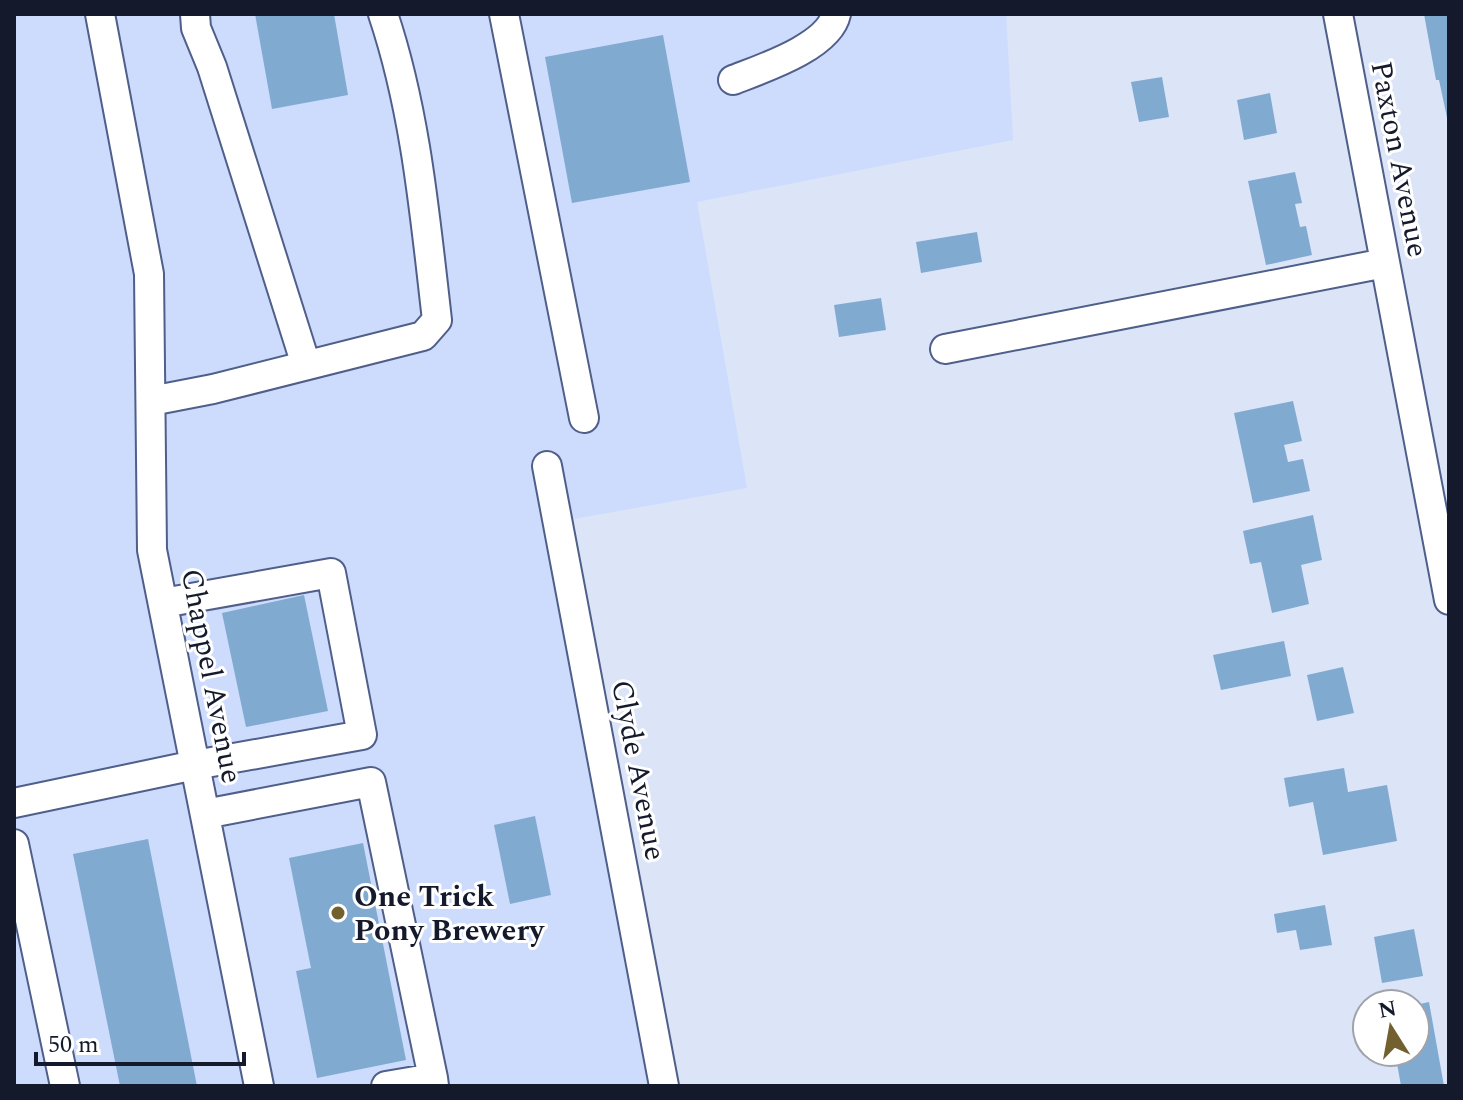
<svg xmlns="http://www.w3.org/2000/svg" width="1463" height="1100" font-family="Spectral,serif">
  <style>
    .built { fill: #cddbfd }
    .building { fill: #81aad1 }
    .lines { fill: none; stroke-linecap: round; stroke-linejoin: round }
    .minor-casing { stroke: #4f5f8a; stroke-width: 32 }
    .minor { stroke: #fff; stroke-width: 28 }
    .poi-dot { fill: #73602f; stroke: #fff; stroke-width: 3 }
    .labels { text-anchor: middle; stroke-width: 6; stroke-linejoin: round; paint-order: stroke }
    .street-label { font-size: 30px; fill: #141a2c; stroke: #fff }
    .poi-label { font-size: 30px; font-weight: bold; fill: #141a2c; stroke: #fff; text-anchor: start }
  </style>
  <rect width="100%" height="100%" fill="#dce4f8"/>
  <path class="built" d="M14,14H1006L1013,140L697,202L747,488L557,522L664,1086H14Z"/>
  <path class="building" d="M255,14H334L348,95L272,109Z
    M1424,14H1449V127L1439,80H1436Z
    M663,35L690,182L572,203L545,57Z
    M1162,77L1169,117L1139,122L1131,82Z
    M1270,93L1277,133L1244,140L1237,100Z
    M1295,172L1302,203L1295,204L1300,227L1306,226L1312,255L1266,265L1248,181Z
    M977,232L982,262L921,273L916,242Z
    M881,298L886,330L839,337L834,305Z
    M1293,401L1302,441L1284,445L1288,462L1303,459L1310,491L1253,503L1234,413Z
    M1313,515L1322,560L1301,565L1309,604L1272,613L1261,562L1250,564L1243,531Z
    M304,595L328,711L246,727L222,613Z
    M1284,641L1291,676L1221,690L1213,655Z
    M1343,667L1354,713L1317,721L1307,675Z
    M1344,768L1348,792L1387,785L1397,841L1323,855L1313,802L1289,807L1284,778Z
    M535,816L551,895L510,904L494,825Z
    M148,839L197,1086H120L73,854Z
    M363,843L406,1060L317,1078L296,971L311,968L289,858Z
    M1325,905L1332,945L1300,950L1296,930L1277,933L1274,914Z
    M1414,929L1423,976L1382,983L1374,937Z
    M1429,1002L1444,1086H1401L1395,1052H1415V1005Z"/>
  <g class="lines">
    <g class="minor-casing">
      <path id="minor" d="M100,14L149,274L152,550L259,1086
        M195,14L196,28L212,67L306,365
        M504,14L584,418
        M1338,14L1449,600
        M733,80C761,69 829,47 836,14
        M945,349L1385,263
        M151,401L213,389L423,336L437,320C425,217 416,112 383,14
        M547,466L664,1086
        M14,803L195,765L362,735L331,573L163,603
        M205,814L371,782L433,1078
        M14,844L65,1086
        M386,1086L433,1078L434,1086"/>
    </g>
    <use href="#minor" class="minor"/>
  </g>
  <circle class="poi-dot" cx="338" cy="913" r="8"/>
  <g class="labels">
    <g class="street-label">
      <text transform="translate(1400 159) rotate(79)" y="10">Paxton Avenue</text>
      <text transform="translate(212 676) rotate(79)" y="10">Chappel Avenue</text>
      <text transform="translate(639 770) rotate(79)" y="10">Clyde Avenue</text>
    </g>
    <g class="poi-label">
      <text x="354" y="906">One Trick<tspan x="354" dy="34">Pony Brewery</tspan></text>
    </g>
  </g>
  <rect width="1463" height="1100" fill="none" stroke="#141a2c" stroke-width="32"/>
  <g transform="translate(1391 1028) rotate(349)"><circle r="38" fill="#ffffff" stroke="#a1a3ab" stroke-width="2"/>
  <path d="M0-6L14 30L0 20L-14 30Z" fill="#73602f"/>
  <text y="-12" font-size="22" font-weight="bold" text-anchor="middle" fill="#141a2c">N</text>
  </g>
  <path d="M36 1052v12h208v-12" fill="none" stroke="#141a2c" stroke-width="4"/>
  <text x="48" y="1052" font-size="24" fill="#141a2c" stroke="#ffffff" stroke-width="6" paint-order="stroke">50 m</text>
</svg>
